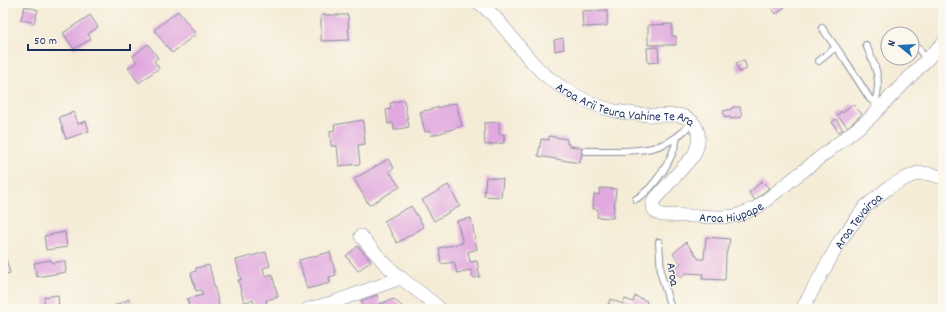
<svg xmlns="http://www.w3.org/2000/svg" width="946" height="312" font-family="Dekko,sans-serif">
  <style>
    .building { fill: #e1a9df }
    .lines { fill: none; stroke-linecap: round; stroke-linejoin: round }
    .service-casing { stroke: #888e9a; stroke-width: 8 }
    .minor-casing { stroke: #888e9a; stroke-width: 14 }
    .service { stroke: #fff; stroke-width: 6 }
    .minor { stroke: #fff; stroke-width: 13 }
    .labels { text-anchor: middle; stroke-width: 3; stroke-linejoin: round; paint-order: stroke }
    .street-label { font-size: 13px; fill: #1b2f5e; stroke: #fbf7ec }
  </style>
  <rect width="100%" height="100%" fill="#fbf7ec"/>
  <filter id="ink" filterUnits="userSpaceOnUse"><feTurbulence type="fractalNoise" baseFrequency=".025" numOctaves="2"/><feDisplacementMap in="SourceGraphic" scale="8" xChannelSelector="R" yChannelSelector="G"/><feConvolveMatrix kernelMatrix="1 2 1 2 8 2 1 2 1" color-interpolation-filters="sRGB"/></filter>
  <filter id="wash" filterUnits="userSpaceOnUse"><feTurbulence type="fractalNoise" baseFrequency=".012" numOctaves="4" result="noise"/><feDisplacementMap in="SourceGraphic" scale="16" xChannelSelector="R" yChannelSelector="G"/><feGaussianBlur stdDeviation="0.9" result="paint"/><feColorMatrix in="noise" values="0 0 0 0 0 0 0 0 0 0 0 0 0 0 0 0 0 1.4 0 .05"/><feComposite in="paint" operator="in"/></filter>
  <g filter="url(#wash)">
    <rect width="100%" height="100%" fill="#f5ecd7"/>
    <g id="blocks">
      <path class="building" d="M770,3H782L785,7L776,14L769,4Z
        M25,6L38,10L34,23L21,19Z
        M607,10V26L583,27L582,11Z
        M178,11L196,34L172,53L154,30Z
        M90,15L98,27L88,34L91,39L74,49L63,33Z
        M321,15H348L349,40L321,41Z
        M672,24V36H676V45H648V25Z
        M563,38L564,49L555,51L554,40Z
        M148,44L158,58L154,61L159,68L139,83L128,68L137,62L133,56Z
        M658,47L659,62L648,63L647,48Z
        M744,60L747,69L739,72L736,63Z
        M404,100L409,127L394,130L393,123L388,124L386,110L391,109L390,103Z
        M456,103L462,126L431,136L430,131L425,132L420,112Z
        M852,104L862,114L848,127L837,116L841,111L843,113Z
        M732,107H740L742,117L731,119L730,117L725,118L723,111L732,109Z
        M74,112L78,124L86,121L89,131L66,139L59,117Z
        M836,119L843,130L838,132L832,122Z
        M363,120L365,144L358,145L360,164L339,166L337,146H331L330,131L335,130L334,125Z
        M499,122V134H504V143L485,145L484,123Z
        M549,136L567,139V144H569V146L583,148L580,163L538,156L541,139L549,140Z
        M388,159L394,168L389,171L400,187L369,205L354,179Z
        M486,177L503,179L501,197L484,196Z
        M762,181L769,188L755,200L749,193Z
        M448,185L460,206L434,221L422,200Z
        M600,188L616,189L613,218L597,217L598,209H593L594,194L599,195Z
        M411,206L424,227L397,243L384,221Z
        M471,218L477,249L468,252L470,262L477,261L480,277L473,278L471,270L457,273L454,262L441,264L439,248L463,243L457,221Z
        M65,232L67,247L46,250L44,236Z
        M706,237L730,239L726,255L725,280L702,279L703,274L686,273L681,278L674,269L681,263L673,254L686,242L699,259H704Z
        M358,246L371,261L358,271L346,256Z
        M3,248L10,273L3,275Z
        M266,252L270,266L263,268L265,276L272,274L278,297L266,300L268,308L255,309L253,300L244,302L238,280H241L236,260Z
        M330,252L336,275L329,277L330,283L307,289L299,260Z
        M51,260L52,263L65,261L66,272L37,277L34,263Z
        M209,265L220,309H190L187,299L203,295L201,290L196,291L191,273L196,271V268Z
        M58,295L59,309H45L44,297Z
        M377,295L380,304L394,299L405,309H364L361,301Z
        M635,296L647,301L644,309H607L610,299L623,304L625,299L633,302Z
        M129,299L133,309H115L114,306Z"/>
    </g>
  </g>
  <g filter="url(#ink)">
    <use href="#blocks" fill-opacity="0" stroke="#888e9a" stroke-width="1"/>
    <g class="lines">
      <g class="service-casing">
        <path id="service" d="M942,3L943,5
          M822,28L845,60L870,99L880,107
          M912,40L926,59
          M866,45C876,68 882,78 875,104
          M819,61L836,47
          M585,151C625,150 664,158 692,122
          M636,199C655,188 673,159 677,138
          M659,242L661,274L671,309"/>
      </g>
      <g class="minor-casing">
        <g id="minor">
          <path id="s1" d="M479,3C501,19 515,44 534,64C551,84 589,105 615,111C636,115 657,116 679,115C700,120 702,138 694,155L653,201C652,209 654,212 662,215L720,217L736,216L756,208L869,119L943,43"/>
          <path d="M361,236C373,251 385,265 400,277C413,288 427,297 440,309"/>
          <path d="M308,309L331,303L401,278"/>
          <path id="s2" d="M802,309L840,241L865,207L888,188L904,179L918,173L931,174L943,178"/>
        </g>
      </g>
      <use href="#service" class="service"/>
      <use href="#minor" class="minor"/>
    </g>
  </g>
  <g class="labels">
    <g class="street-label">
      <text dy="5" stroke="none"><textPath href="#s1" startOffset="186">Aroa Arii Teura Vahine Te Ara</textPath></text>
      <text dy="5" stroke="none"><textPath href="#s1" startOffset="442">Aroa Hiupape</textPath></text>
      <text dy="5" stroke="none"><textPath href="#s2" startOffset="105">Aroa Tevairoa</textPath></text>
      <text transform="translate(674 274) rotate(80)" y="5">Aroa</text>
    </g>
  </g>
  <rect width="946" height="312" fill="none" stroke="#fbf7ec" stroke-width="16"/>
  <g transform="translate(900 46) rotate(288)"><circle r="19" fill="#fbf7ec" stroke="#a1a7b3"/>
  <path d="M0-3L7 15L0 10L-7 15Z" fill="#1f6fb2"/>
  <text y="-6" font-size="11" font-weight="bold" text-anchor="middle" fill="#1b2f5e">N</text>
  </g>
  <path d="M28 44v6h102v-6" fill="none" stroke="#1b2f5e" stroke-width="2"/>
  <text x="34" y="44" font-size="12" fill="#1b2f5e" stroke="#fbf7ec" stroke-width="3" paint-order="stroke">50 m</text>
</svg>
